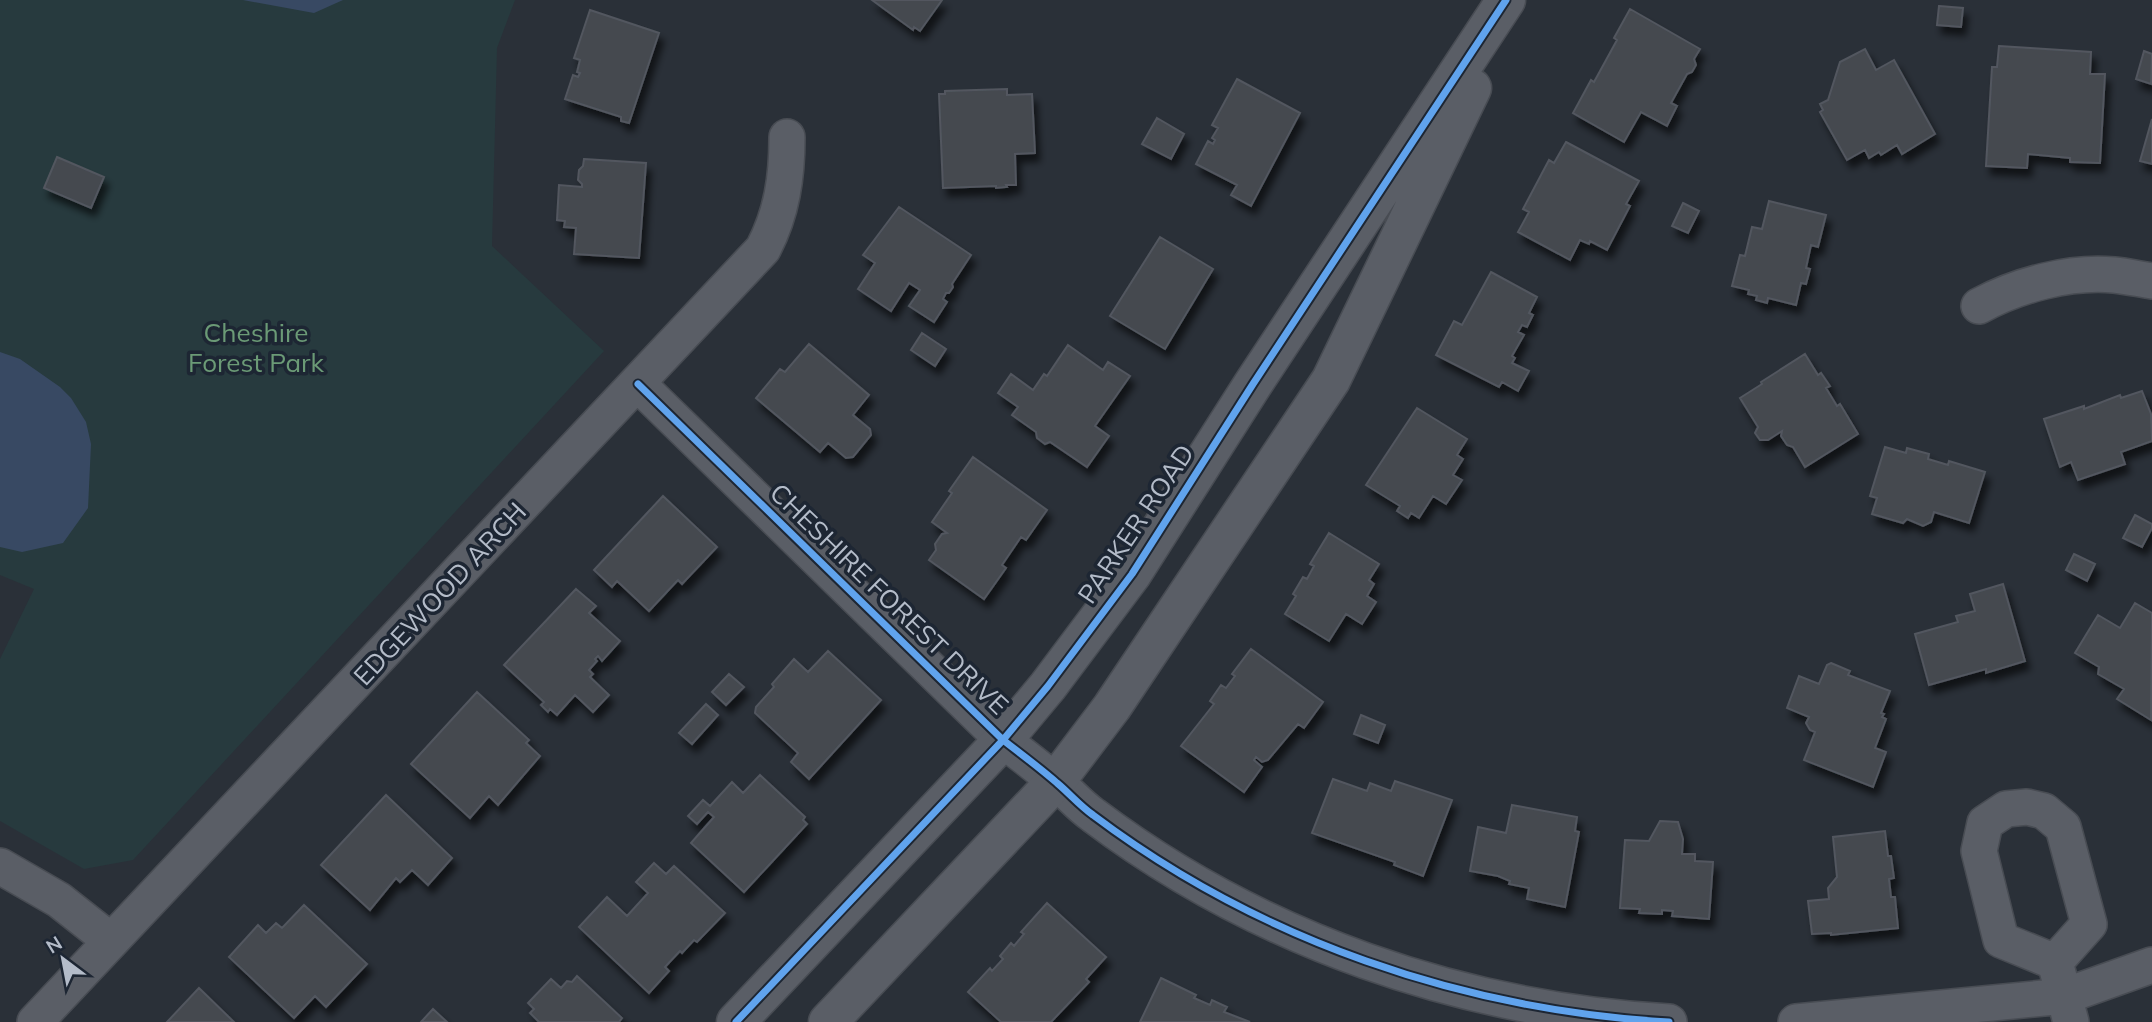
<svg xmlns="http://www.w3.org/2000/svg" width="2152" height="1022" font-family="Mulish,sans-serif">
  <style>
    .green { fill: #273a3e }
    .water { fill: #384963 }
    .building { fill: #444950; stroke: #52575f; stroke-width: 2; filter: url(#shadow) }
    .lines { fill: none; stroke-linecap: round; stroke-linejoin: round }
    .minor-casing { stroke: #484c53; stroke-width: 38 }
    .tertiary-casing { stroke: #484c53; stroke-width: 41 }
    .minor { stroke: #5a5e66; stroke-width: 35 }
    .tertiary { stroke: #5a5e66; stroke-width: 38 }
    .cycleway-casing { stroke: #1d2633; stroke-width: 11 }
    .cycleway { stroke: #60a3ed; stroke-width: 7 }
    .labels { text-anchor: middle; stroke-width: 7; stroke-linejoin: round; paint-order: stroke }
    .park-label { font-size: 26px; fill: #6b9a76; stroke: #1d2633 }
    .street-label { font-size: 26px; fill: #b4bcc9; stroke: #1d2633 }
  </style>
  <defs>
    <filter id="shadow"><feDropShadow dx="4.5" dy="8" stdDeviation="3.5" flood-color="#0009"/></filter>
  </defs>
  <rect width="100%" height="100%" fill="#2a3038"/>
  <path class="green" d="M0,0H515L497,48L492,246L604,351L133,860L84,869L0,821V659L34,589L0,575Z"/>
  <path class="water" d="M243,0H343L314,13Z
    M0,352L20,359L60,387L71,398L86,422L91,444L88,508L63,543L22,552L0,547Z"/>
  <path class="building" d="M872,0H942L920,31L914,27L913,30Z
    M1939,6L1963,8L1961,27L1937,25Z
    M1630,9L1700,49L1694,59L1696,65L1692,72L1687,74L1671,103L1677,106L1667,126L1641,112L1624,142L1573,113L1591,80L1594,82L1617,40L1614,38Z
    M590,10L659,33L629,123L621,121V117L565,99L573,75L578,77L580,73L577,72L580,60L574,58Z
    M1999,46L2091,52L2090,74H2105L2100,163L2070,162V158L2028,154L2027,168L1986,166L1992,67H1997Z
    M1865,49L1876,70L1894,60L1935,134L1902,154L1897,145L1881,155L1879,152L1869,158L1865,150L1847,160L1820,112L1823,110L1820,104L1828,100L1840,62Z
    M2144,51L2152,54L2151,84L2136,79Z
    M1237,79L1300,113L1251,206L1231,195L1237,185L1196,164L1208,141L1213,144L1215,140L1212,138L1218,128L1212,125Z
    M1007,89V95L1032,94L1035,153L1015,154L1016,185H1006L1007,187L996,188V186L943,188L939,94H945V91Z
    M1157,118L1184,134L1171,159L1142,144Z
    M2152,119V164L2140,161Z
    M1566,142L1639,181L1626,204L1630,206L1607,250L1590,241L1589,244L1580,240L1570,260L1518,232L1529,212L1523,209L1549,160L1554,163Z
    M57,157L104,177L91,208L44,188Z
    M584,159L646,163L639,258L574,254L576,228L564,227L565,221L557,220L559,185L582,187V184L578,180L579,170L583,166Z
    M1769,201L1826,215L1818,247L1811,245L1806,268L1810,269L1806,284L1801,283L1796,305L1768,298L1767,303L1756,300L1757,296L1748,294L1749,290L1732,286L1740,255L1745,256L1752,227L1762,229Z
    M1683,203L1699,211L1688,233L1672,226Z
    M899,207L971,255L952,284L953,287L949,293H946L943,299L947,302L934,322L909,306L920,290L909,283L891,311L858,289L875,263L863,255Z
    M1160,237L1213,269L1165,349L1110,316Z
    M1491,272L1537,297L1529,313L1533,315L1527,327L1522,325L1518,332L1524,335L1512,356L1515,358L1512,363L1529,371L1518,391L1502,382L1499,387L1436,355L1454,321L1462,325Z
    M922,333L946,349L935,366L911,350Z
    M809,344L869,395L853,415L870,429L871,435L853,457L846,458L828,443L820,452L756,398L780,369L785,372Z
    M1068,345L1103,370L1108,362L1130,376L1095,426L1109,436L1087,467L1050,442L1045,444L1037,438L1036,432L1012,415L1018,407L998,393L1011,374L1033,390L1044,374L1047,376Z
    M1805,354L1818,375L1821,373L1830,386L1826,388L1837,406L1840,404L1858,434L1805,467L1793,447L1787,445L1781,436L1782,431L1768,440H1760L1755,433L1758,427L1740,398L1762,384L1761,382Z
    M2142,391L2151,414L2152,441L2121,452L2125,464L2078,480L2071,462L2060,467L2044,419L2084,406V409L2120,395L2121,398Z
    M1417,408L1467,439L1457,455L1463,459L1453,475L1462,480L1446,504L1433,496L1419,518L1411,513L1408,518L1397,511L1400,506L1366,485Z
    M1885,447L1906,453L1907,448L1929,454L1928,459L1948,465L1949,461L1985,472L1969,523L1934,512L1931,522L1923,526L1907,519L1903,523L1872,514L1877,498L1870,496Z
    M973,457L1047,510L1026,540L1021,537L1002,565L1006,568L984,599L929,560L936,550L935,544L942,534L947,533L932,522L952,493L949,491Z
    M663,496L717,547L682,584L678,580L649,611L617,581L612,587L594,570Z
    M2135,515L2152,524V528L2142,547L2123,538Z
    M1329,533L1379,564L1369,580L1374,584L1367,596L1376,602L1362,624L1346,614L1329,641L1285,614L1296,596L1293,594L1303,577L1307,579L1314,566L1310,564Z
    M2074,554L2095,564L2087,581L2066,570Z
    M2003,584L2025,661L1986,673V669L1929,685L1915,634L1958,622L1956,616L1975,611L1970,594Z
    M576,589L596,606L589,613L620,641L602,661L598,656L595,659L597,661L589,670L593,674L590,677L609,695L593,712L575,695L557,715L550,709L548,712L541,705L544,702L504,665Z
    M2135,603L2152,613L2151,720L2117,699L2124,689L2098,674L2099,667L2075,653L2098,615L2120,628Z
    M1251,649L1323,702L1304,728L1298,724L1268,760L1262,762L1256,757L1254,760L1262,767L1244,792L1181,746L1214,704L1210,701L1221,685L1226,688L1235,676L1232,674Z
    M828,651L881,700L809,779L791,762L798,753L755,713L756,707L774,687L772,684L794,659L808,672Z
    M1831,663L1850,671L1848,675L1890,691L1881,713L1884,714L1882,717L1886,719L1875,748L1886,752L1873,787L1804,760L1815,732L1810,730L1806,723L1809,717L1787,708L1799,676L1819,684L1827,665Z
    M729,674L744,687L726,705L712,692Z
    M477,692L529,740L526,743L540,756L498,805L489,796L470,818L411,764Z
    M706,704L718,715L692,744L679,733Z
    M1361,715L1385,725L1378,743L1354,734Z
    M760,775L805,817L803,820L807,824L744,892L691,843L714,817L708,812L697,824L688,816L703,800L710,806L732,782L743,793Z
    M1333,779L1367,791L1370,783L1391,791L1395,781L1452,800L1423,876L1394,865L1395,862L1312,833Z
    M386,795L452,858L428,885L412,870L400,882L396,878L370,910L321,865Z
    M1512,805L1577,817L1575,831L1579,832L1565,907L1527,899L1529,888L1509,884L1510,881L1498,876L1470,871L1478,827L1506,833Z
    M1660,821L1678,822L1683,839L1682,854H1695V861L1713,862L1709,919L1672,916L1673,911L1662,910V914L1639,913L1640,909L1620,908L1625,840L1649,841Z
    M1885,831L1888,856H1891L1894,878L1889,879L1891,897H1895L1898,928L1831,935V933L1812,934L1808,901L1829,899L1828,888L1837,877L1833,837Z
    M654,863L666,874L674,866L725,913L697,942L694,940L682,953L680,951L665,967L669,971L649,993L579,927L607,897L627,916L648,893L636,882Z
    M1047,903L1106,957L1086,979L1089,982L1051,1022H1001L968,992L990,968L992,971L1003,959L1000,956L1011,943L1014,946L1024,934L1021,932Z
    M304,905L367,964L326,1007L315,996L294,1018L229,957L258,925L266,933L276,923L282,928Z
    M577,976L622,1018L619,1022H539L530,1013L534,1009L528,1003L551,979L561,988L567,981L572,982Z
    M1161,978L1196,995L1194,998L1210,1005L1212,1000L1227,1007L1224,1012L1250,1022H1140Z
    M199,988L234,1022H167Z
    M433,1009L447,1022H421Z"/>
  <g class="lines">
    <g class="minor-casing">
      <path id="minor" d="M1979,306C2018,285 2069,271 2114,275C2126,276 2139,279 2152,281
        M638,384L1003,740C1021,754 1040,768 1057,783C1069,793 1080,806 1093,815C1259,940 1462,1010 1669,1022
        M0,866L59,900L111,941
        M2055,962L2001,940L1979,851L1985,823L2006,809L2027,807L2044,811L2063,827L2089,924L2055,962L2071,1022
        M35,1022L763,249C782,213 787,177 787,137
        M1796,1022L2065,996L2152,965"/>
    </g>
    <g class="tertiary-casing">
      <path id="tertiary" d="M736,1022L1003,740L1048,686L1132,574L1253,384L1506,0
        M828,1022L1056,781L1112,707L1331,380L1472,88"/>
    </g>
    <use href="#minor" class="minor"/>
    <use href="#tertiary" class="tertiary"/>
    <g class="cycleway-casing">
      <path id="cycleway" d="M638,384L1003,740C1021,754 1040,768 1057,783C1069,793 1080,806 1093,815C1259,940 1462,1010 1669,1022
        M736,1022L1003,740L1048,686L1132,574L1253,384L1506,0"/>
    </g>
    <use href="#cycleway" class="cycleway"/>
  </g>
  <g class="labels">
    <g class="park-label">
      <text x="256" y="342">Cheshire<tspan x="256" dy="30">Forest Park</tspan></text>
    </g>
    <g class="street-label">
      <text transform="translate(1136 524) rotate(-56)" y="9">PARKER ROAD</text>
      <text transform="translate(440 594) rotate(-47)" y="9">EDGEWOOD ARCH</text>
      <text transform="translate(889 599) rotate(44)" y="9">CHESHIRE FOREST DRIVE</text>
    </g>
  </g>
  <g transform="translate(63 959) rotate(328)" stroke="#1d2633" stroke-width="5" paint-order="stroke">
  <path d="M0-5L12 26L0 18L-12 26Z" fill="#b4bcc9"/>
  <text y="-10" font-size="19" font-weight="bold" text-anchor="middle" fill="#b4bcc9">N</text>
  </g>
</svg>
